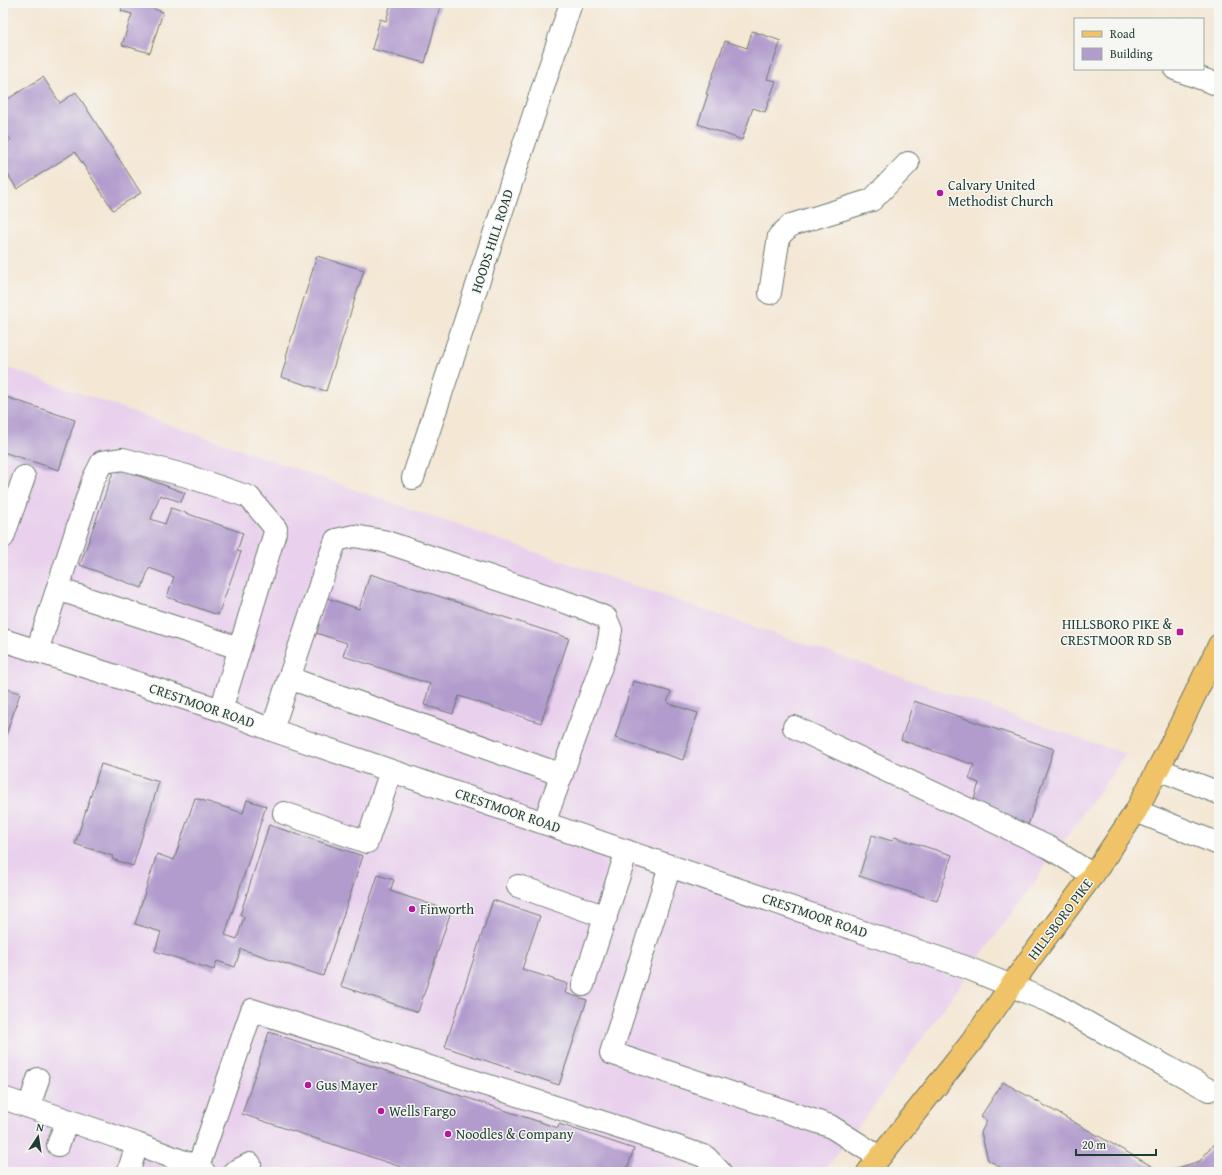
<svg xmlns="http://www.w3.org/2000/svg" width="1222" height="1175" font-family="'Gentium Book Plus',serif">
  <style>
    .built { fill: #e9d1ed }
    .building { fill: #b29ccd }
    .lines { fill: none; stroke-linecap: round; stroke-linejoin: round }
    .minor-casing { stroke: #6a786c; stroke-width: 24 }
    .major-casing { stroke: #6a786c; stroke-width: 24 }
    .minor { stroke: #fff; stroke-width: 22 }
    .major { stroke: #f1c369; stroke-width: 22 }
    .poi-dot { fill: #b5179e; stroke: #f6f6f2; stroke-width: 1.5 }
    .labels { text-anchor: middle; stroke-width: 3; stroke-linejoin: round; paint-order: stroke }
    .poi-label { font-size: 14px; fill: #1f3d34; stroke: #f6f6f2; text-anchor: start }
    .street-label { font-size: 14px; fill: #1f3d34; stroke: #f6f6f2 }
  </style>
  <rect width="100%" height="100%" fill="#f6f6f2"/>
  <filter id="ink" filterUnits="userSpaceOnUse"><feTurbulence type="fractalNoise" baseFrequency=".025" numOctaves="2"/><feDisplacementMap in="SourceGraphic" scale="8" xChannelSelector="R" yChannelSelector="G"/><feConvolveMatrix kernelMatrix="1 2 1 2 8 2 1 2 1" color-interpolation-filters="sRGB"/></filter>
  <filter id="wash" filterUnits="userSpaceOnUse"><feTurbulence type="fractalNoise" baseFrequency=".012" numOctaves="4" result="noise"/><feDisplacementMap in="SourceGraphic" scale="16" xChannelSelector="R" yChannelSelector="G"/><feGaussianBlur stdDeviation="0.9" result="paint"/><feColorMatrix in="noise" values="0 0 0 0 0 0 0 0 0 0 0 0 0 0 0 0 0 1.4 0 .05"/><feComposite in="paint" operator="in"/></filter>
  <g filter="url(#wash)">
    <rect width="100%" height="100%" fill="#f4e7d4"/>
    <path class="built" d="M3,366L436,518L1126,754L863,1121L823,1172H3Z"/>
    <g id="blocks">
      <path class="building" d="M123,3H138L163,12L150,53L122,45L132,14L121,11Z
        M391,3H441L425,63L372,49L380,19L386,21Z
        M752,31L781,41L767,79L776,81L765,112L753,108L742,140L698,124L708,94H706L725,41L747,48Z
        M43,77L60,103L76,92L141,193L113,210L75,152L17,189L3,167V145L11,140L3,129V102Z
        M317,256L364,270L326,391L281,377L287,357L286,356Z
        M3,396L75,420L59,470L3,452Z
        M115,467L185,493L181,502L160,495L151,519L165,524L171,508L243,533L237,551L241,552L218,615L167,597L174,577L149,568L142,588L80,565Z
        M370,574L569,638L541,723L459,696L453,714L424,705L430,684L343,656L347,643L316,633L327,598L359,609Z
        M633,681L671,692L667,703L698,713L683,760L615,738Z
        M3,688L20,693L3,744Z
        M914,701L1054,749L1027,828L971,809L979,783L969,779L974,765L901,740Z
        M101,764L159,782L133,866L112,859L113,856L75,844Z
        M195,798L243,813L247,800L266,806L225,935L237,939L244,917L240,915L269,825L363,856L323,976L241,949L235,967L217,961L214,970L155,951L161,932L135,924L157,854L174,860Z
        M872,835L892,841L894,837L952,855L937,901L859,876Z
        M378,875L394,880L390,891L451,911L418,1012L341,986Z
        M493,900L540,916L522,969L568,984L565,993L587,1000L559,1085L445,1047Z
        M269,1032L558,1128L559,1124L634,1149L626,1172H416L242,1114Z
        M1003,1082L1162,1172H1009L988,1160L981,1132L987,1121L981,1116Z
        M1219,1137V1172H1165L1200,1161Z"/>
    </g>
  </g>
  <g filter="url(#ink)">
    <use href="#blocks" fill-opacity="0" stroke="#6a786c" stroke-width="1"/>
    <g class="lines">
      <g class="minor-casing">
        <path id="minor" d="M1175,69L1219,85
          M770,293L779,236L791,225L872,200L908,163
          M413,478L571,3
          M3,537L24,477
          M57,589L239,648
          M3,640L221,710L272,730L965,967L1053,1003L1091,1025L1209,1090
          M37,651L93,480L102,462L123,459L187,476L249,497L276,529L221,710
          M289,678L562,775
          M794,727L1050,848L1093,875
          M272,730L325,570L336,540L354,536L383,541L586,609L606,618L611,630L607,650L544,823
          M1158,769L1219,793
          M1136,811L1219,844
          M284,813L367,842L391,771
          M670,866L611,1053L830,1126L879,1157
          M518,886L606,917
          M583,985L627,851
          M3,1098L137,1144L198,1167L204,1172
          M29,1107L38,1079
          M58,1145L67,1120
          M198,1167L252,1010L661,1141L706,1157L720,1172
          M129,1170L137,1144
          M234,1172L250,1164"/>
      </g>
      <g class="major-casing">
        <path id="major" d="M868,1172L970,1044L1032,956L1100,865L1136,811L1171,744L1219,645"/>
      </g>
      <use href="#minor" class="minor"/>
      <use href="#major" class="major"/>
    </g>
  </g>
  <g class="poi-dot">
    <circle cx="940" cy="193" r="4"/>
    <rect x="1176" y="628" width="8" height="8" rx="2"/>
    <circle cx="412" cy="909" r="4"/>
    <circle cx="308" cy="1085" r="4"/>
    <circle cx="381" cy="1111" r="4"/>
    <circle cx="448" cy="1134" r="4"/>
  </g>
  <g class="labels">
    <g class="poi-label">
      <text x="948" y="190">Calvary United<tspan x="948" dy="16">Methodist Church</tspan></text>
      <text x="1172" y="629" text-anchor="end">HILLSBORO PIKE &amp;<tspan x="1172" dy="16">CRESTMOOR RD SB</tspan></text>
      <text x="420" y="914">Finworth</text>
      <text x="316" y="1090">Gus Mayer</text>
      <text x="389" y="1116">Wells Fargo</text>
      <text x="456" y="1139">Noodles &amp; Company</text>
    </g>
    <g class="street-label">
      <text transform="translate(492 241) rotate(-72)" y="5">HOODS HILL ROAD</text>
      <text transform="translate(202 705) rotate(19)" y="5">CRESTMOOR ROAD</text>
      <text transform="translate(508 810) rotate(19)" y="5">CRESTMOOR ROAD</text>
      <text transform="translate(815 915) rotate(19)" y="5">CRESTMOOR ROAD</text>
      <text transform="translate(1060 919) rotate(-53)" y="5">HILLSBORO PIKE</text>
    </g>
  </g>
  <rect width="1222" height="1175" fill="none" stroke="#f6f6f2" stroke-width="16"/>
  <rect x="1074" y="18" width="130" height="52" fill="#f6f6f2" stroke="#a0aca6"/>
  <rect x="1082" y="31" width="20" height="6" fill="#f1c369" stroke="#a0aca6"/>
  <text x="1110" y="38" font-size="12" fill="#1f3d34">Road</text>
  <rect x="1082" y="48" width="20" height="12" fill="#b29ccd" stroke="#a0aca6"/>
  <text x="1110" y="58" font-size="12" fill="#1f3d34">Building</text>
  <g transform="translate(38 1137) rotate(12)" stroke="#f6f6f2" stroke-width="3" paint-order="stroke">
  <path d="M0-3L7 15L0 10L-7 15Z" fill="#1f3d34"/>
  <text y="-6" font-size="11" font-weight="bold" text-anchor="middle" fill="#1f3d34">N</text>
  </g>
  <path d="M1076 1149v6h80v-6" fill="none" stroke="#1f3d34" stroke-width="2"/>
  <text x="1082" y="1149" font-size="12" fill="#1f3d34" stroke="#f6f6f2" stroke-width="3" paint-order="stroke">20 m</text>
</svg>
